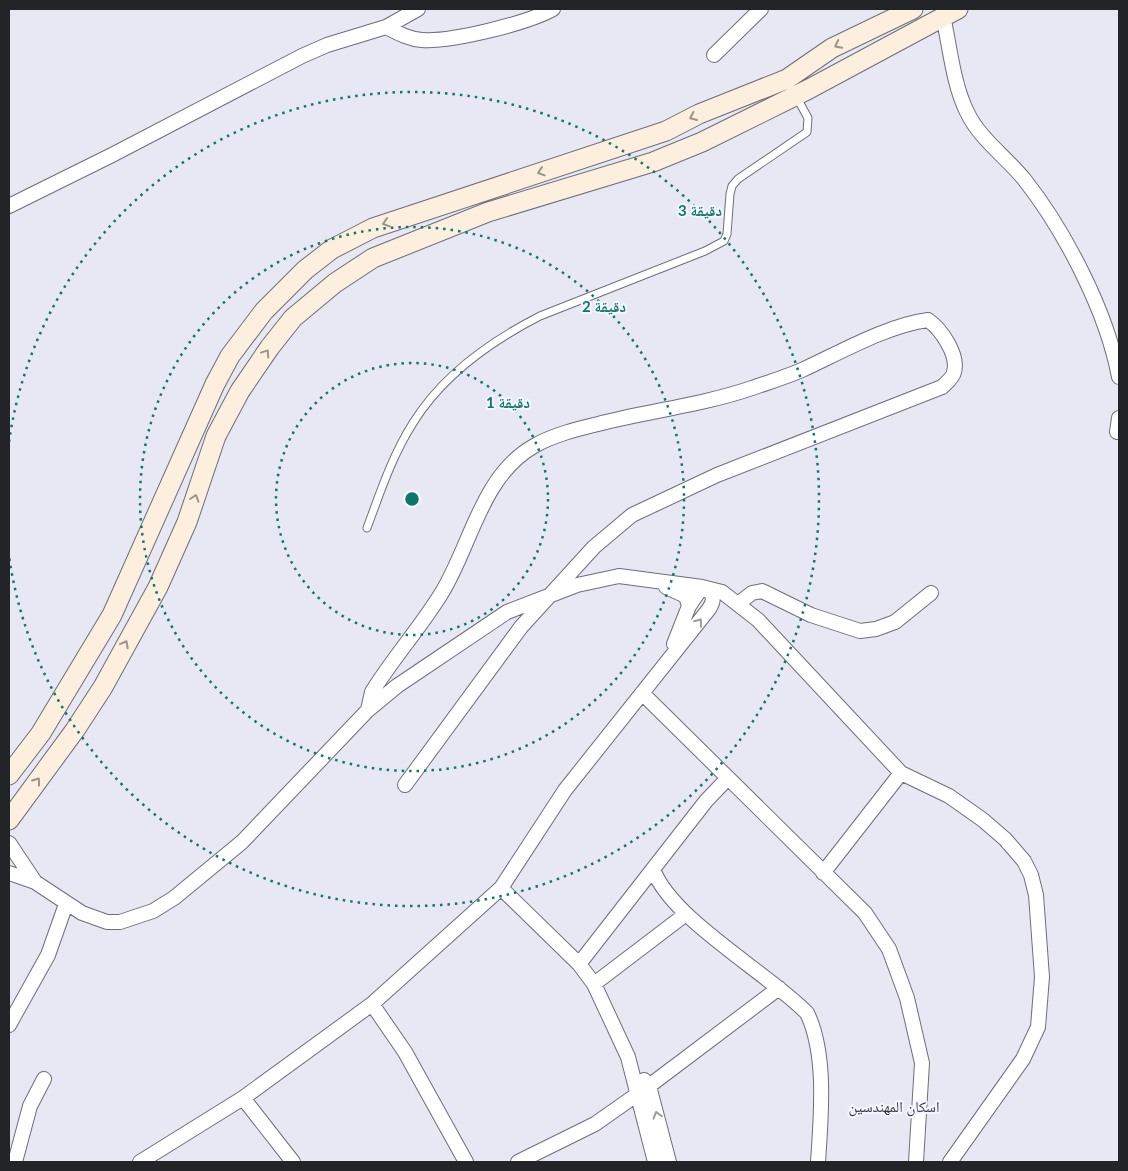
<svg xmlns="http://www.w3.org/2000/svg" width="1128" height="1171" font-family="Lato,'Noto Naskh Arabic',sans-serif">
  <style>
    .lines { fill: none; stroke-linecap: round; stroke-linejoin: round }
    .lane-casing { stroke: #6d6e78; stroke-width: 9 }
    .street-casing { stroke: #6d6e78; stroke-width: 16 }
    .secondary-casing { stroke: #6d6e78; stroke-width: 21 }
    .lane { stroke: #fff; stroke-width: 7 }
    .street { stroke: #fff; stroke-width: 14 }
    .secondary { stroke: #fdefdd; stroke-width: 19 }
    .oneway { stroke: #9b948c }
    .oneway2 { stroke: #9c9c9e }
    .ring { fill: none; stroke: #0f766e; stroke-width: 2.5; stroke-dasharray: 2.5 5 }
    .labels { text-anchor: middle; stroke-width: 4; stroke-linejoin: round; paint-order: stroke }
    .neighbourhood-label { font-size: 15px; fill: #35363f; stroke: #f5f5ff }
    .centre { fill: #0f766e; stroke: #f5f5ff; stroke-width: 2.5 }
    .ring-label { font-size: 15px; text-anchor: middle; font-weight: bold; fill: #0f766e; stroke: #f5f5ff; stroke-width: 4; stroke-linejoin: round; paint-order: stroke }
  </style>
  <rect width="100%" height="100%" fill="#e7e8f4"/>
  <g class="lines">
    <g class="lane-casing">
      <path id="lane" d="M367,528C380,493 392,456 413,423C442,376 491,341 540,316L705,251L724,241L727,234L730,194L732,186L738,179L807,132L808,118L796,96"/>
    </g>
    <g class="street-casing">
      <path id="street" d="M943,16C950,47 953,84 967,112C979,138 1006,157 1024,179C1065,231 1107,312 1119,377
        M386,27C398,33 409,39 422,40C452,42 528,23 553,9
        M714,55L761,9
        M9,206L112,155L302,56L327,45L386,27L418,9
        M1117,432L1119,418
        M666,587L686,596L689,606L674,644
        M739,603L752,593L762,591L811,615L860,631L876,629L895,622L931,593
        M689,606L702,587L722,592L758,620L901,773L949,796L983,820L1005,839L1024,861L1031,875L1036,895L1042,977L1038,1027L1023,1059L950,1162
        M642,693L865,913L889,949L907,998L922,1063L916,1162
        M368,710L372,692C393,658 420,628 441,594C471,546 481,476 534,446C553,435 577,429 598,424C649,411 702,405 752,388C769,382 786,377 802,370C839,353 888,325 928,320C941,329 959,355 954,372C953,378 946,383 942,387L717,475L632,515L594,547L521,627L405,785
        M727,779L706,801L653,869C671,919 768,973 807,1013C827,1054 821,1117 818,1162
        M9,843L35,882
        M9,873L35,882L82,913L107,922H120L153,911L174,898L242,842L368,710L397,686L507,612L577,585L619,576L702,587C713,592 716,598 709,609L565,790L501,888L372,1004L243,1098L140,1162
        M823,873L901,773
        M501,888L579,964L594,984L628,1057L655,1162
        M579,964L653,869
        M594,984L686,914
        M372,1004L405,1052L466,1162
        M9,1025L48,955L66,904
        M644,1080L649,1086L669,1162
        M243,1098L293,1162
        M15,1162L30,1106L44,1079
        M518,1162L595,1124L649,1086L779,988"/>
    </g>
    <g class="secondary-casing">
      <path id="secondary" d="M9,775L41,733L112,615L215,384L230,356L264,311L305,270L332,249L373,228L666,131L699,114L787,79L832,48L913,9
        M9,820L75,730L103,687L158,587L187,522L216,436L240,391L270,347L293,318L335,283L373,258L488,212L653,162L702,142L809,89L958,9"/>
    </g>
    <use href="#lane" class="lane"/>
    <use href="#street" class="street"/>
    <use href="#secondary" class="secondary"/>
  </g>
  <defs><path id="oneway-chevron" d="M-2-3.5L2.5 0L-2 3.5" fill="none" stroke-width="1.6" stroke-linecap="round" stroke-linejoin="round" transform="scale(1.25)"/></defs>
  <g class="oneway">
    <use href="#oneway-chevron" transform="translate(838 45) rotate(153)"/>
    <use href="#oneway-chevron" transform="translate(693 117) rotate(155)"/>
    <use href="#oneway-chevron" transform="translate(541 172) rotate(162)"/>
    <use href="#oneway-chevron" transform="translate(386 223) rotate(162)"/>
    <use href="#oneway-chevron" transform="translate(266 353) rotate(-56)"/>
    <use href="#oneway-chevron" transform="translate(195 498) rotate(-72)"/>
    <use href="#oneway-chevron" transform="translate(125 644) rotate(-62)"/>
    <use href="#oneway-chevron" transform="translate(37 781) rotate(-54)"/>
  </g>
  <g class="oneway2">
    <use href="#oneway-chevron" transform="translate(699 622) rotate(-52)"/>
    <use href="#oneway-chevron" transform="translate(657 1115) rotate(-106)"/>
  </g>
  <g class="ring">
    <circle cx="412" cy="499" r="136"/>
    <circle cx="412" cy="499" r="272"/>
    <path d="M9 442A407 407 0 1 1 9 556"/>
  </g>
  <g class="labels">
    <g class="neighbourhood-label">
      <text x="894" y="1112">اسكان المهندسين</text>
    </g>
  </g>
  <circle cx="412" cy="499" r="8" class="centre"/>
  <g class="ring-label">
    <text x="700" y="216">3 دقيقة</text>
    <text x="604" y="312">2 دقيقة</text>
    <text x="508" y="408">1 دقيقة</text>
  </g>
  <rect width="1128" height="1171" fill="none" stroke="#232428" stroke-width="20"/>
</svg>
